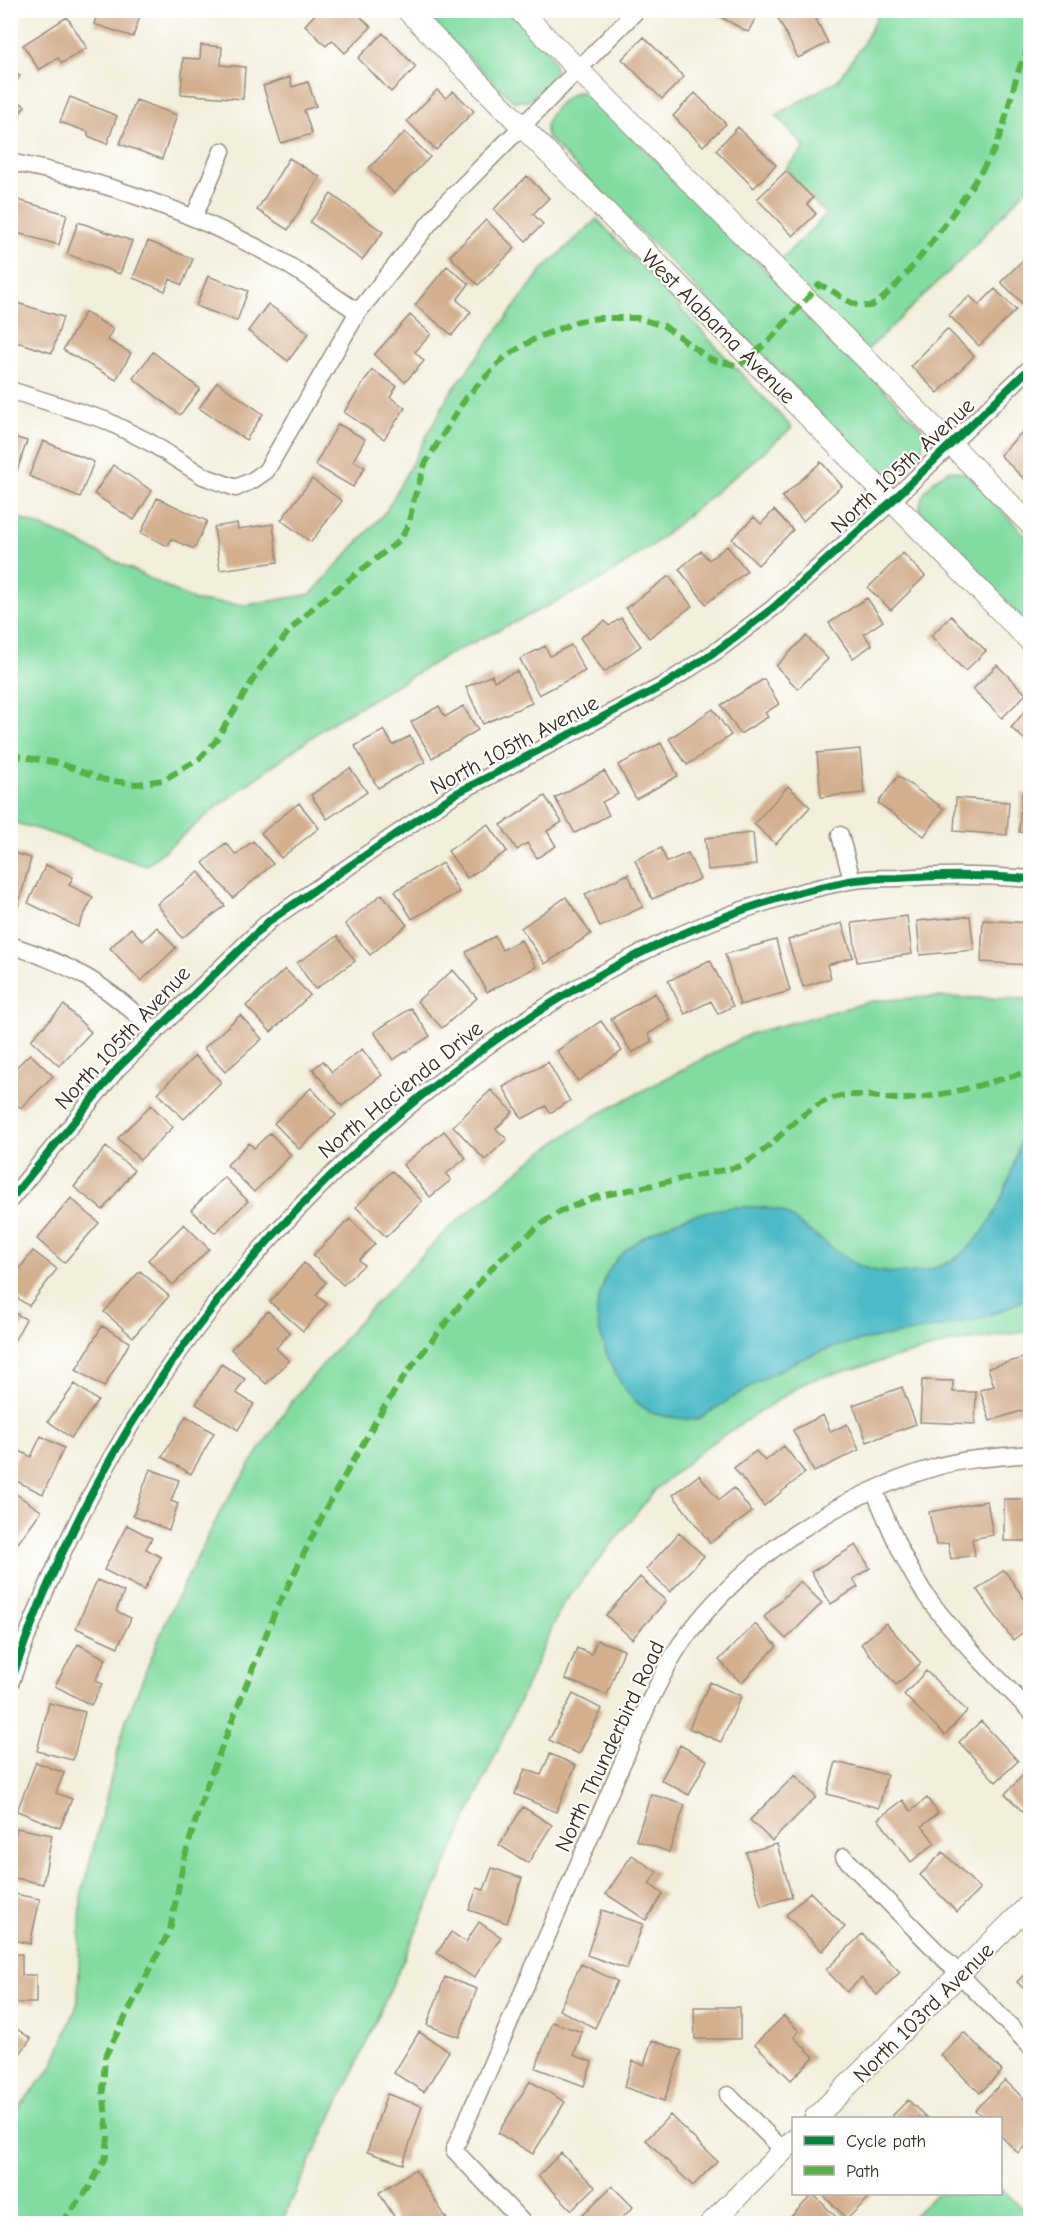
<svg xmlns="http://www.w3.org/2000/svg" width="1041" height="2234" font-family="'Comic Neue',sans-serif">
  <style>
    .green { fill: #82dca2; stroke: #5e8360; stroke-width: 1.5 }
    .water { fill: #4dbbc7; stroke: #447272; stroke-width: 1.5 }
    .building { fill: #d3af8e }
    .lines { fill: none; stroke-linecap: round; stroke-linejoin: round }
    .minor-casing { stroke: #978c7e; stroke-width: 19 }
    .tertiary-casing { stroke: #978c7e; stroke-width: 23 }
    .minor { stroke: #fff; stroke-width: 16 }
    .tertiary { stroke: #fff; stroke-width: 21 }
    .quiet { stroke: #57b245; stroke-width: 6; stroke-dasharray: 12 6; stroke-linecap: butt }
    .cycleway-casing { stroke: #fff; stroke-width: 11 }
    .cycleway { stroke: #00873e; stroke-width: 8 }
    .labels { text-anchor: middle; stroke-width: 4.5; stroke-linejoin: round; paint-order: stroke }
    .street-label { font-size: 22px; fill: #3b2a1e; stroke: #fff }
  </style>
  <rect width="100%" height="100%" fill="#fff"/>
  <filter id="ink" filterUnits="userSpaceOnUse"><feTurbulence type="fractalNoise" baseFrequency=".0167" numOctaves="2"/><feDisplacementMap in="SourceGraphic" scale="12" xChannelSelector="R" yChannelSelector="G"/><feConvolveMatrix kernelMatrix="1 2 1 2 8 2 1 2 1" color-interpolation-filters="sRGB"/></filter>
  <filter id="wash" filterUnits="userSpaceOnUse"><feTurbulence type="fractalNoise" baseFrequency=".008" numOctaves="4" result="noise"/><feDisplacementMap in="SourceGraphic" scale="24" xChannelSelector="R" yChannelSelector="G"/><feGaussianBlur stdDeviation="1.35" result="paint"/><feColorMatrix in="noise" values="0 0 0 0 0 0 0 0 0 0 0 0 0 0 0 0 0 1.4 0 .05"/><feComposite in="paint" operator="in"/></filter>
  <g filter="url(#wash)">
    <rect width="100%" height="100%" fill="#f3efdd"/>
    <path class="green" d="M421,11H509C522,24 561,54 554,73C551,84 536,93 528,101H513Z
      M880,11H1030V185L964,257L861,356L773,267L826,215L786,168L805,148L776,115L838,80L862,46Z
      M577,92L589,93L921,427C932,445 907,473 892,475C885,476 880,472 875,469L548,138C539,120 561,99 577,92Z
      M597,219L792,428L654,544L604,578L444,657L328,725L221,804L146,866L41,830L11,822V515L65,536L195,601L248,605L311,594L386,511L449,395L542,270Z
      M951,470L967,474L1030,540V626L920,511C918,494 936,476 951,470Z
      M926,997L1030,999V1331L951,1343L807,1381L707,1446L656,1489L563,1604L355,2068L281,2223H11L10,2118L53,2066L78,2002L81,1897L125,1723L168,1616L223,1506L291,1402L366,1313L450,1227L540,1153L593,1117L750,1034L872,1001Z
      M1001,2189L1025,2211L1030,2212V2223H906L936,2194H1000Z"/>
    <path class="water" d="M1030,1107V1296C964,1337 880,1327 809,1356C770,1372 733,1398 697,1420C683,1418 661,1418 648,1411C620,1394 599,1345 597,1314C596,1304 602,1288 605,1278C621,1238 686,1213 726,1208C743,1206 763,1206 780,1211C789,1214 798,1223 806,1229C825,1241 842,1258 863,1267C885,1276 921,1274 943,1265C1002,1238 1013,1162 1030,1107Z"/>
    <g id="blocks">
      <path class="building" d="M98,10H142L133,37L94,24Z
        M319,10H354L371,27L345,53L332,40L326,46L305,25Z
        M708,10H760L748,32Z
        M774,10H832L816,19L828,43L798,58Z
        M67,17L87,48L62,63L58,58L39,70L23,45Z
        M383,33L416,67L391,92L358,58Z
        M644,37L684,77L662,99L622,59Z
        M201,45L222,47L221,65L245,67L243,99L181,94L183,58L200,59Z
        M10,70L20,76L10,90Z
        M290,77L292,87L308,82L316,106L304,110L312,134L281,143L263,86Z
        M437,90L446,98L453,91L474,111L436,150L407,121Z
        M695,93L726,124L703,146L673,116Z
        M10,96L25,106L10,127Z
        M70,97L117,116L107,144L88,136V132L60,122Z
        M136,100L177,115L162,159L120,144Z
        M738,127L776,165L754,188L716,150Z
        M405,132L430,157L394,193L369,168Z
        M289,158L320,177L288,230L257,210Z
        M786,171L813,198L807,204L816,214L793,236L757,199Z
        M527,176L549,198L533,214L543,224L526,241L494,209Z
        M331,194L383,232L362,260L310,222Z
        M14,199L67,214L59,245L10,231V213Z
        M486,220L515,248L478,285L450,256Z
        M78,222L132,241L120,274L67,254Z
        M148,241L193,259L182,285L170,279L165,291L133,278Z
        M1030,253V301L1025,306L1001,282Z
        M447,266L469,284L457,300L471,312L452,335L415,305Z
        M208,276L248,291L237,321L196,306Z
        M995,289L1016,310L979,346L949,315L970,296L979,305Z
        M10,301L63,317L52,353L10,340Z
        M268,304L309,333L288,361L248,331Z
        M85,312L113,329L107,340L131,353L116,380L63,350Z
        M410,315L431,334L415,352L424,361L405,382L374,355Z
        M947,329L974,356L938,393L911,366Z
        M153,352L200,389L180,415L133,378Z
        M372,370L397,386L390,397L405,408L384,439L344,412Z
        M217,382L263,414L246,440L199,408Z
        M338,424L365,439L353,461L365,467L353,487L315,465Z
        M1030,424V485L1000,455Z
        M10,436L27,441L16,474L10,472Z
        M43,441L94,462L80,497L29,476Z
        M821,462L842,486L803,521L782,497Z
        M113,465L152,491L134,520L94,494Z
        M312,479L342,501L311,542L281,520Z
        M157,498L207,521L194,549L171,539L168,546L141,533Z
        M774,510L793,530L758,565L732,539L754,517L761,524Z
        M237,523L238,529L273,524L278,562L220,570L214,527Z
        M727,546L747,571L706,604L679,569L701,551L709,560Z
        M903,553L925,576L891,610L868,588Z
        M669,576L692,606L649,638L626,608Z
        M867,598L883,621L864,634L872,645L853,658L829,623Z
        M951,616L986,651L965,671L931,636Z
        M621,618L641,646L604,672L580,638L605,621L609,626Z
        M806,636L828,659L798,689L776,666Z
        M571,645L585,671L539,695L520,659L545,646L550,656Z
        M997,665L1026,694L1002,718L973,689Z
        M517,671L532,703L483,724L466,687L492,675L494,681Z
        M764,679L779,704L765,713L768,717L740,734L721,705Z
        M1030,705V744L1011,728Z
        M439,706L445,717L463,706L478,730L432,758L411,722Z
        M713,709L731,735L687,765L669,739Z
        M384,730L393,745L410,736L425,762L378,788L355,746Z
        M661,743L678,776L636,799L618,765Z
        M860,749L864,793L821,797L817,753Z
        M350,768L367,792L327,819L311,795Z
        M604,771L618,794L602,802L609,815L575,833L555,798Z
        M898,776L944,809L924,836L878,803Z
        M788,786L810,807L776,844L754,824Z
        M1022,793L1030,795V833L1019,832Z
        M545,796L562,822L547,831L556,846L537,858L527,843L517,850L501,825Z
        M956,798L1009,802L1007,835L954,831Z
        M299,803L319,828L281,858L261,833Z
        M488,824L507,851L467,878L448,851Z
        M753,833L756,865L708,870L705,838Z
        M253,841L273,864L233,898L203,863L226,843L236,855Z
        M661,848L667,862L688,853L700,879L652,899L635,860Z
        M10,852L31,858L18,907L10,904Z
        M442,863L459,892L412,919L395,891Z
        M46,865L73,877L69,885L93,897L78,927L28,903Z
        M199,872L225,906L182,938L157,904Z
        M628,874L643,907L600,927L585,894Z
        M382,894L407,925L370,955L345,924Z
        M566,897L591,934L545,964L521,928Z
        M907,916L912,954L857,962L852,923Z
        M970,916L974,950L920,955L917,921Z
        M983,920L1030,923V965L981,962Z
        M842,923L853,957L827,965L831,978L803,987L788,940Z
        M157,927L176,948L141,981L110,948L131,928L143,941Z
        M337,936L355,961L315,989L297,963Z
        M495,936L502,950L521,940L536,967L487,992L466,952Z
        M776,940L790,991L740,1005L725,954Z
        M710,960L733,1006L718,1014L711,1001L685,1014L668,981Z
        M285,969L310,995L271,1032L246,1006Z
        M453,970L477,998L442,1028L417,1001Z
        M655,993L671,1020L648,1034L652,1041L632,1053L611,1019Z
        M64,1005L91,1032L59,1066L31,1040Z
        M411,1008L430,1036L393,1060L374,1032Z
        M240,1015L262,1039L225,1072L204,1048Z
        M601,1021L622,1051L578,1081L557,1051Z
        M362,1049L382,1075L342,1106L313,1069L323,1061L332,1072Z
        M30,1054L53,1076L21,1108L10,1097V1073Z
        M195,1056L221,1082L184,1119L158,1093Z
        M548,1062L570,1101L550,1113L546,1106L522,1119L503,1087Z
        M311,1088L336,1115L299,1149L274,1123Z
        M491,1090L513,1112L496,1129L507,1139L485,1160L453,1126Z
        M151,1105L173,1127L140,1160L118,1138Z
        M444,1131L466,1158L446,1174L451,1180L430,1197L403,1165Z
        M270,1133L291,1155L254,1192L227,1165L249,1143L254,1148Z
        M106,1147L134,1170L103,1210L74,1187Z
        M392,1171L422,1201L386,1237L356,1207Z
        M224,1177L248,1201L215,1233L191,1210Z
        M71,1198L99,1223L64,1263L37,1239Z
        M350,1219L375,1244L359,1260L364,1265L343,1285L313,1255Z
        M184,1224L209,1249L173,1285L148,1260Z
        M33,1251L57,1269L29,1306L10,1293V1281Z
        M304,1263L326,1282L316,1295L327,1304L303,1331L270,1302Z
        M140,1271L169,1296L133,1337L104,1312Z
        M10,1311L26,1319L10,1349Z
        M268,1311L290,1333L276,1348L289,1361L266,1384L231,1349Z
        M102,1326L130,1342L104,1387L76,1370Z
        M1030,1356V1408L990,1421L980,1390L994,1386L988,1368Z
        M221,1364L245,1379L236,1393L254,1404L238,1430L196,1404Z
        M922,1380L953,1381V1392H976L975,1424L920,1422Z
        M75,1384L98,1401L71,1438L48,1421Z
        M902,1387L916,1424L867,1442L853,1405Z
        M823,1415L831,1432L847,1424L859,1450L814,1472L793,1430Z
        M186,1416L214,1433L191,1474L162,1457Z
        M41,1436L64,1448L43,1494L10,1478V1470L20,1451L31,1457Z
        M784,1446L805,1473L764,1506L734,1468L756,1451L765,1461Z
        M150,1469L179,1480L171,1501L178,1504L169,1530L133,1516Z
        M699,1475L719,1500L734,1488L752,1512L710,1543L673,1495Z
        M13,1492L41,1511L13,1550L10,1548V1495Z
        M1004,1499H1030V1541H1004Z
        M987,1501L993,1535L972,1539L975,1555L951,1559L948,1543L936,1545L929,1512Z
        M127,1525L152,1538L146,1549L161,1557L144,1590L104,1570Z
        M679,1533L704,1556L670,1592L646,1569Z
        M856,1545L870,1568L853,1579L858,1587L831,1604L811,1572Z
        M1004,1570L1030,1607V1627L1013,1640L977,1590Z
        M640,1577L666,1601L632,1639L606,1615Z
        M97,1580L124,1592L116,1611L131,1618L118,1647L76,1628Z
        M800,1581L822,1603L786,1639L764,1617Z
        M886,1623L921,1663L896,1685L861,1644Z
        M755,1624L777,1646L741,1683L719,1660Z
        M597,1640L624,1650L607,1695L565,1679L577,1648L591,1654Z
        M78,1644L106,1659L95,1681L102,1684L91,1705L55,1686Z
        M926,1671L967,1711L945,1735L904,1695Z
        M710,1682L741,1696L721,1742L689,1728Z
        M573,1694L602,1709L579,1754L549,1740Z
        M49,1703L85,1712L73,1760L37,1751Z
        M981,1721L1018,1761L996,1782L959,1742Z
        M680,1745L707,1760L689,1795L661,1780Z
        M550,1754L576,1765L556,1812L515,1794L525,1769L541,1775Z
        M36,1762L64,1773L56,1793L72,1799L60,1828L17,1811Z
        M836,1762L887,1775L879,1808L827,1794Z
        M1030,1768V1819L1005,1794Z
        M795,1775L816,1797L772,1841L750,1820Z
        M651,1794L685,1805L669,1852L636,1840Z
        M927,1798L938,1813L922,1826L935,1843L911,1862L878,1819L903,1800L911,1811Z
        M523,1807L552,1825L528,1863L499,1845Z
        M17,1828L52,1835L43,1884L10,1877V1859Z
        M777,1844L792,1897L761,1906L746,1852Z
        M943,1852L980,1889L957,1912L920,1875Z
        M632,1855L657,1872L649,1884L663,1894L646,1920L606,1894Z
        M492,1868L522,1878L507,1923L469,1910L477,1888L484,1890Z
        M810,1892L845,1927L822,1951L786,1915Z
        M10,1893L40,1899L30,1944L10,1939Z
        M602,1910L643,1924L627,1969L587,1955Z
        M479,1922L501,1937L474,1978L437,1953L451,1932L466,1942Z
        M862,1934L900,1972L877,1995L861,1978L847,1992L826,1970Z
        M10,1954H22V1975H36V2003H10Z
        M581,1964L617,1981L595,2028L559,2010Z
        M1030,1968V1995L1017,1982Z
        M445,1977L477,1989L459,2037L427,2025Z
        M694,2007H740V2039H695Z
        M784,2016L799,2031L794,2037L814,2057L791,2080L755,2044Z
        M552,2022L582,2032L574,2055L592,2062L584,2086L536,2068Z
        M10,2024L31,2039L10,2067Z
        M419,2032L449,2051L424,2092L394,2073Z
        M964,2032L1002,2071L980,2093L941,2055Z
        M652,2040L682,2051L664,2101L624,2087L633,2061L644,2065Z
        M1005,2080L1030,2105V2141L1018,2153L1000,2135V2118H984L975,2110Z
        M530,2081L565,2102L533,2154L498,2133Z
        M387,2094L422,2106L403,2164L367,2152Z
        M908,2100L927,2118H890Z
        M670,2115L717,2161L693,2186L646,2140Z
        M561,2153L595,2187L572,2210L538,2176Z
        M415,2169L448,2221L444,2224H399L379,2193Z
        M612,2186L633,2207L618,2222L620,2224H580L577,2220Z
        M813,2194L839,2220L836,2224H784Z
        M822,2194H873L847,2219Z"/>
    </g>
  </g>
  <g filter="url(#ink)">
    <use href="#blocks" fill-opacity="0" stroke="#978c7e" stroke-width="1.5"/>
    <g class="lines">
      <g class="minor-casing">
        <path id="minor" d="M10,162C102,180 196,213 278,259C305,274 331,295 358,312
          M194,217L222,151
          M10,390L105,420L151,443L203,476L236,488L253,480L266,471L358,312L445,204L637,10
          M840,835L852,880
          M10,945C73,965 107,985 154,1031
          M10,1200L118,1068L269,921L455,794L664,685L718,650L773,608L892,501L1030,368
          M874,1490C890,1528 906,1568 930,1601C960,1641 996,1676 1030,1711
          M10,1684C97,1425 262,1207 483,1049C593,970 715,907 849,881C865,878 882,878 898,878C942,875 986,875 1030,879
          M844,1857L1030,2046
          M728,2095L783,2150
          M524,2224L454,2150L649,1702C660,1682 669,1660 682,1642C744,1557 835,1497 936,1467C966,1458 999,1457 1030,1454"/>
      </g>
      <g class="tertiary-casing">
        <path id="tertiary" d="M407,10L1030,641
          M519,10L1030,524
          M815,2118L1030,1904
          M710,2224L794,2140"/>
      </g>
      <use href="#minor" class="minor"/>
      <use href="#tertiary" class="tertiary"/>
      <path class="quiet" d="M10,755L59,763L105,780L137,784L163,780L199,759L215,742L259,670L290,630L315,606L400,540L409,524L413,502L425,464L466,397L506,356L536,338L579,321L598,318H637L664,326L710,359L739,366L767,343L819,285C837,290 849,308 869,306C893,304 984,172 996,146C1010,114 1012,75 1030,46
        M61,2224L89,2188L106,2156L108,2137L103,2090L105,2057L170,1930L184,1859L205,1790L275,1612L328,1505L381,1412L405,1375L463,1301L498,1261L541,1224L561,1211L596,1197L737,1167C774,1151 796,1110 833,1098C858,1090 881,1100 906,1099C948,1096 990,1082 1030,1071"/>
      <g class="cycleway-casing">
        <path id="cycleway" d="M10,1200L118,1068L269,921L455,794L664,685L718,650L773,608L892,501L1030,368
          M10,1684C97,1425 262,1207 483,1049C593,970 715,907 849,881C865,878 882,878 898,878C942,875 986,875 1030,879"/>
      </g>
      <use href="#cycleway" class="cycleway"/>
    </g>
  </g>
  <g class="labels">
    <g class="street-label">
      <text transform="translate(719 326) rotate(45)" y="8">West Alabama Avenue</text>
      <text transform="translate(902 465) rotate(-43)" y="8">North 105th Avenue</text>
      <text transform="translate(514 744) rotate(-28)" y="8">North 105th Avenue</text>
      <text transform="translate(122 1037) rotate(-47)" y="8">North 105th Avenue</text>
      <text transform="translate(400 1089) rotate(-39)" y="8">North Hacienda Drive</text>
      <text transform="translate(609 1746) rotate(-65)" y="8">North Thunderbird Road</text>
      <text transform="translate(923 2012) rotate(-45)" y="8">North 103rd Avenue</text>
    </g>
  </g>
  <rect width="1041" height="2234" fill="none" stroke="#fff" stroke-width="36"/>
  <rect x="792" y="2117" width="210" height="78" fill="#ffffff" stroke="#b1aaa5" stroke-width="1.5"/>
  <rect x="804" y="2136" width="30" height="9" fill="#00873e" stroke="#b1aaa5" stroke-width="1.5"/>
  <text x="846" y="2147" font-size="18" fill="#3b2a1e">Cycle path</text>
  <rect x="804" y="2166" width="30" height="9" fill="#57b245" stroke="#b1aaa5" stroke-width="1.5"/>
  <text x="846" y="2177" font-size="18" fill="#3b2a1e">Path</text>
</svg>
